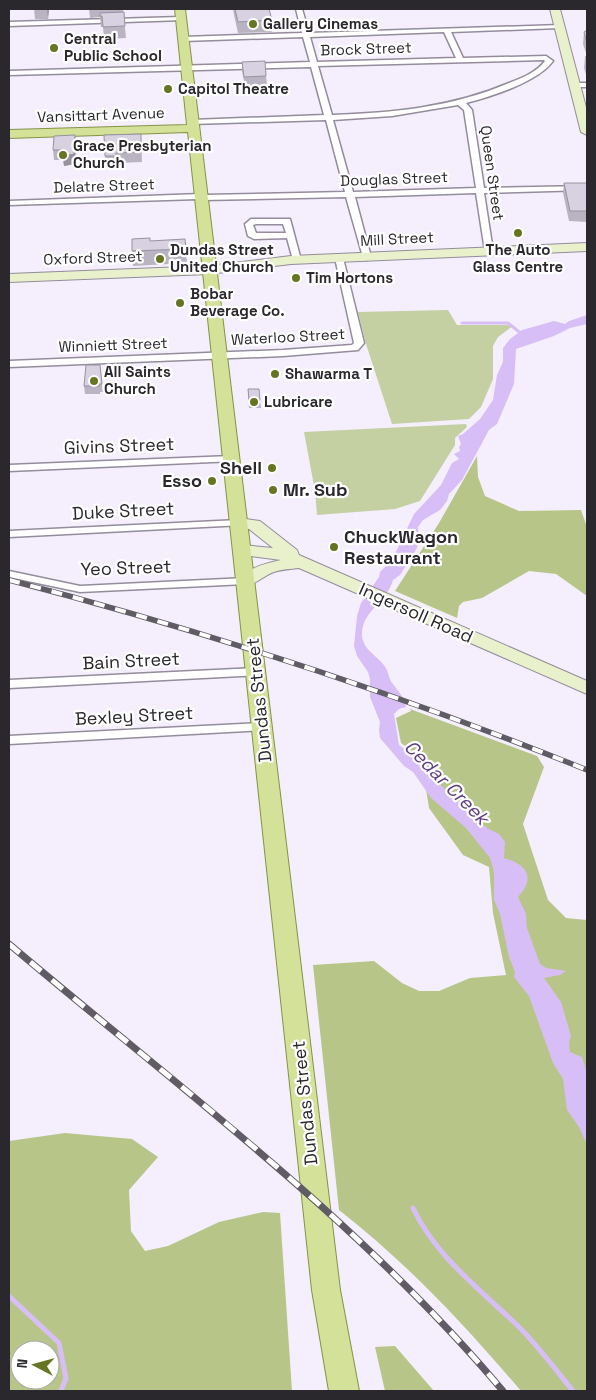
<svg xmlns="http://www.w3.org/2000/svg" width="596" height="1400" font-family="'Space Grotesk',sans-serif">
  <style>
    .green { fill: #c4cfa2 }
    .forest { fill: #b7c589; fill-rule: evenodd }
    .water { fill: #d7bef6 }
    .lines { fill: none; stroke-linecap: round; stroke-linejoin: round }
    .stream-far1 { stroke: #d7bef6; stroke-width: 3 }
    .stream { stroke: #d7bef6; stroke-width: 5 }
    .street-casing { stroke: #938c9c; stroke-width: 3 }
    .secondary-casing { stroke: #938c9c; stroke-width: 2 }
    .primary-casing { stroke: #859347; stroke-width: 2 }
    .street { fill: #fff; fill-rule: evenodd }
    .secondary { fill: #e9f0cc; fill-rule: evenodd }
    .primary { fill: #d3e199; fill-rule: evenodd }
    .rail-far1-casing { stroke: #605c65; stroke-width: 5.5 }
    .rail-casing { stroke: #605c65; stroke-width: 7 }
    .rail-far1 { stroke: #fff; stroke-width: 4; stroke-dasharray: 11; stroke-linecap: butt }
    .rail { stroke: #fff; stroke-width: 5; stroke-dasharray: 14; stroke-linecap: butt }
    .wall { fill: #bab4c2 }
    .shaded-wall { fill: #97929e }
    .building { fill: #d8d1e2; stroke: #97929e }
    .poi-dot { fill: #667522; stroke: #fff; stroke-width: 2 }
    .labels { text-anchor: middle; stroke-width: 4.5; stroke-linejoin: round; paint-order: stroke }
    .far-poi-label { font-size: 15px; font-weight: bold; fill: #2a272d; stroke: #fff; text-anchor: start }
    .far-street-label { font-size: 15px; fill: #2a272d; stroke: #fff }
    .street-label { font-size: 18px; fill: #2a272d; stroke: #fff }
    .poi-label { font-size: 18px; font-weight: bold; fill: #2a272d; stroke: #fff; text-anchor: end }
    .water-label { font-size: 19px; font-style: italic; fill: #5f3e80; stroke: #fff }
  </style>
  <rect width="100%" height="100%" fill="#f5effd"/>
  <path class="green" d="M448,310L457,325H514L498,337L493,346V379L481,407L469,419L392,424L366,344L358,312Z
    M466,424L467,427L455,438V445L420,501L395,509L317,515L315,491L304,432Z"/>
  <path class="forest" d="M477,456L478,477L485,496L519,511L581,510L587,527V596L556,574L529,571L482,598L463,602L459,606L457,618L395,591L439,523Z
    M410,709L537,756L544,767L523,824L548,900L566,918L587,920V1391H521C463,1323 409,1265 339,1210L313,965L374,961L402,983L419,991H439L470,978L506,975L493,913L489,867L463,855L429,808L421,758L401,743L396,718L411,711Z
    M65,1133L132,1139L158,1157L129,1190L131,1231L145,1251L168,1246L219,1222L263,1212L280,1213L292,1391H9V1141ZM20,1350H50V1380H20Z
    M395,1346L434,1391H385L375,1347Z"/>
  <path class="water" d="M587,315V324L570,328L554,336L516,349L514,384L497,424L489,430L462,480L449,494L447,501L440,510L423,520L418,527L419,541L417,548L400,575L393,580C388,601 363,610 362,633C361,648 375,654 383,664C389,670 388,679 393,684C399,693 404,696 406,707L399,709L394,714L399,745L417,758L440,784L487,828L499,834L505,842L504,858C527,864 536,878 518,897L526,914L527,928L540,964L546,968L566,971L560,975L544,978L561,1002L571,1036L569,1042L570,1052L582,1057L587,1073V1145L579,1127L567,1110L563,1079L553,1063L529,996L514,977L515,972L509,957L500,914L494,900V872L490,858L466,828L431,798L413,772L404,766L380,738L379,730L380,722L370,697V679L368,672L357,656L354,646L357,616L361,603L379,577L380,572L392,560L414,514L441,485L452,463L459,459L454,454L460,451L459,447L461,444L458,436L463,434L480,419L493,400L497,375L503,362V348L510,339L522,330L554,321L565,324L569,321Z"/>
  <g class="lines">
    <path class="stream-far1" d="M462,323H508L523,335"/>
    <path class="stream" d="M413,1208C436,1257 481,1290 519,1327C539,1347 555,1369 573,1391
      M9,1296L59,1343L66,1378L61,1391"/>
    <g class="street-casing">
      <path id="street" d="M296,9H302L309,33L561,25V27L559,28L451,32L463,58L546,56L553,61C538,82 490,97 466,103L472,110L484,188L587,186V190L484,193L493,251L489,254L485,251L476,193L355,197L371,257L367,260L363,257L346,197L202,200L198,199L9,205V201L201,194L205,195L345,192L326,120L192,124L188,122L192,120L324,115L311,67L9,75V71L310,62L303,37L183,41L180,39L183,37L302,33ZM444,32L456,58L317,62L310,37ZM544,60L545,61C537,72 522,78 509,83C453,107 393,113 332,115L318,66ZM458,105L464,110L476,188L353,192L333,120L392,116Z
        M181,17L183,18V20L9,26V22Z
        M572,83H587V87H572Z
        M251,219H290L301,260L300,262L293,260L287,238L254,239L248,236L245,224ZM256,224H283L286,233H256L253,225Z
        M339,255L343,258L364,343L358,350L283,356L9,367V361L283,350L352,345L354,343L335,258Z
        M231,456L236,459L235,461L9,471V465Z
        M239,520L243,521L245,523L243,525L9,537V531Z
        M9,571L80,586L246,578L252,581L246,584L80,592L9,577Z
        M256,668L262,672L260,675L9,688V680Z
        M262,723L267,724L268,727L267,730L9,744V736Z"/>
    </g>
    <g class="secondary-casing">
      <path id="secondary" d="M550,9H560L587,111V135L581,132Z
        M587,243V251L291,264L209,274L9,282V274L209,266L291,256Z
        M239,518L260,521L297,550L299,555L587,681V694L299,568C291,569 282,569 274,572C262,576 253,588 240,585L237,581C247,568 266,563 281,560L236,554L234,550L236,546L242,545L273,548L249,529L233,527L231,523L233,519Z"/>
    </g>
    <g class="primary-casing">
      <path id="primary" d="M175,9H185L340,1290L359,1391H329L312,1290L188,132L9,138V130L187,125Z"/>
    </g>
    <use href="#street" class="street"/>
    <use href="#secondary" class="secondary"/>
    <use href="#primary" class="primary"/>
    <g class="rail-far1-casing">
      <path id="rail-far1" d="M9,580C205,631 399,694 587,770"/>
    </g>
    <g class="rail-casing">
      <path id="rail" d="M9,944C178,1087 360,1221 503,1391"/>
    </g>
    <use href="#rail-far1" class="rail-far1"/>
    <use href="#rail" class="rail"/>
  </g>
  <path class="wall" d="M34,9H49L48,19H35Z
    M89,9H123L126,38L104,39L103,27H101L100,17L90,18Z
    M233,9H269L272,20V32L238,33L234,15Z
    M587,30V78L584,68L585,56H587L583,44L584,32Z
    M242,62L266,76L267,86H245L242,71Z
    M141,134L142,162L117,163V166H105V156Z
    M75,135L76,145L75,164L64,166L63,160H54L53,150Z
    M564,183H587V222L569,221L563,193Z
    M132,239L150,241L186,249L187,263L133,266Z
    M100,365L103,392H100V394H85L84,386Z
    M248,389L260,400L261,408H249Z"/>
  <path class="shaded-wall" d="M47,9H49L48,19Z
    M75,135L76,145L75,164L64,166L63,156Z"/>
  <path class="building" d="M235,9H269L272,20L238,22Z
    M124,12L125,26L103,27L102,16H100V13Z
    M587,30V43L584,32Z
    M265,61L266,76L244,77L242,62Z
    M141,134V152L116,153V156H105L104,135Z
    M75,135L74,154L63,156V150H53L54,136Z
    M564,183H587V211H570Z
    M150,238V241L185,239L186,249L132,251V239Z
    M86,365H100L102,384H99V386H84Z
    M248,389H259L260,400H249Z"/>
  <g class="poi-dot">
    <circle cx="253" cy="24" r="5"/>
    <circle cx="54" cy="48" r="5"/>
    <circle cx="168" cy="89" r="5"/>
    <circle cx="63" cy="155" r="5"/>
    <circle cx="518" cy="233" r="5"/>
    <circle cx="160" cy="259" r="5"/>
    <circle cx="296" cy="278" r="5"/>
    <circle cx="180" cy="303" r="5"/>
    <circle cx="275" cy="374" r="5"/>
    <circle cx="94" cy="381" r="5"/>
    <circle cx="254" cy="402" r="5"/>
    <circle cx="272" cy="468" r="5"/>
    <circle cx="212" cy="481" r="5"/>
    <circle cx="273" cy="490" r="5"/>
    <circle cx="334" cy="547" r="5"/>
  </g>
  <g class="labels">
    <g class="far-poi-label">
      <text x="263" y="29">Gallery Cinemas</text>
      <text x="64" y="44">Central<tspan x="64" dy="17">Public School</tspan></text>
      <text x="178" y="94">Capitol Theatre</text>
      <text x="73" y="151">Grace Presbyterian<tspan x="73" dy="17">Church</tspan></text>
      <text x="170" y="255">Dundas Street<tspan x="170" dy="17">United Church</tspan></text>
      <text x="518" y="255" text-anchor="middle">The Auto<tspan x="518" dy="17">Glass Centre</tspan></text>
      <text x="306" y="283">Tim Hortons</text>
      <text x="190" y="299">Bobar<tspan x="190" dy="17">Beverage Co.</tspan></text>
      <text x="104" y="377">All Saints<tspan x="104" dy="17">Church</tspan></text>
      <text x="285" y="379">Shawarma T</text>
      <text x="264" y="407">Lubricare</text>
    </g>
    <g class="far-street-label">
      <text transform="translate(366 49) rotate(-2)" y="5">Brock Street</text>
      <text transform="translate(101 115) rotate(-2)" y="5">Vansittart Avenue</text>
      <text transform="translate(492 173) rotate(82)" y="5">Queen Street</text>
      <text transform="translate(394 179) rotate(-2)" y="5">Douglas Street</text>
      <text transform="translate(104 186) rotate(-2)" y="5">Delatre Street</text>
      <text transform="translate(397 239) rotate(-3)" y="5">Mill Street</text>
      <text transform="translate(93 258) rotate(-2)" y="5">Oxford Street</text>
      <text transform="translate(288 337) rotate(-3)" y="5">Waterloo Street</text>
      <text transform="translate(113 345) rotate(-2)" y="5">Winniett Street</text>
    </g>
    <g class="street-label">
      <text transform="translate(119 446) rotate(-2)" y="6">Givins Street</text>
      <text transform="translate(123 511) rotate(-3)" y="6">Duke Street</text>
      <text transform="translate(126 568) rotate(-2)" y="6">Yeo Street</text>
      <text transform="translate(416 613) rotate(24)" y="6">Ingersoll Road</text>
      <text transform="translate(131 661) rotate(-3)" y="6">Bain Street</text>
      <text transform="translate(259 700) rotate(-96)" y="6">Dundas Street</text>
      <text transform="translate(134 716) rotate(-3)" y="6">Bexley Street</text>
      <text transform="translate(305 1103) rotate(-96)" y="6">Dundas Street</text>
    </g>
    <g class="poi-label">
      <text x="262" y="474">Shell</text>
      <text x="202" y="487">Esso</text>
      <text x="283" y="496" text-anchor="start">Mr. Sub</text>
      <text x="344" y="543" text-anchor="start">ChuckWagon<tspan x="344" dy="21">Restaurant</tspan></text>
    </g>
    <g class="water-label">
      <text transform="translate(447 782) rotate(45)" y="7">Cedar Creek</text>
    </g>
  </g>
  <rect width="596" height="1400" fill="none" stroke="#2a272d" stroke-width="20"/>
  <g transform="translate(35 1365) rotate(276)"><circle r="24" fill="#ffffff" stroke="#aaa9ab"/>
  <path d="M0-4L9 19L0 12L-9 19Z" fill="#667522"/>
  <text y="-8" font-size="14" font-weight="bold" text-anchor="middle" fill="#2a272d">N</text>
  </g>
</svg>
